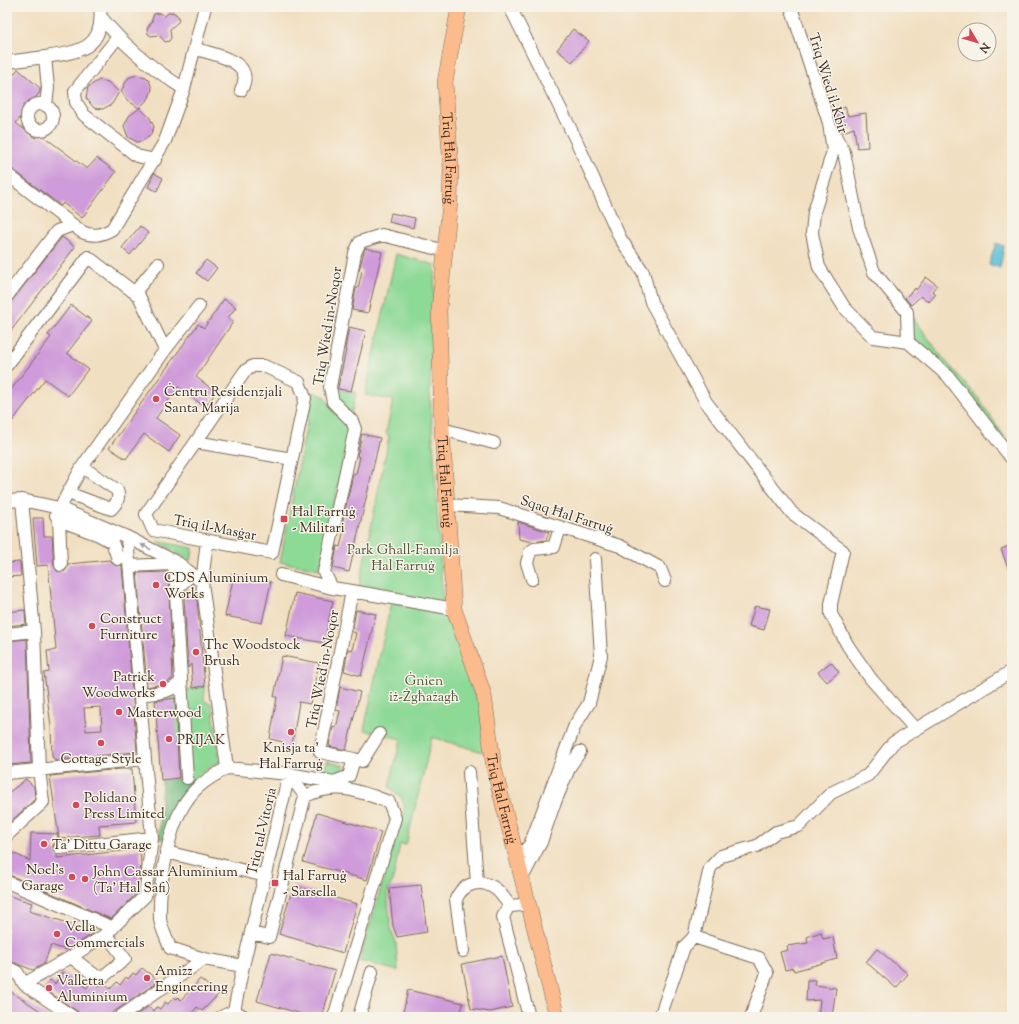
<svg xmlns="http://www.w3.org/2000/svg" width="1019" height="1024" font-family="'Sorts Mill Goudy',serif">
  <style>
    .green { fill: #8dd996; stroke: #64825a }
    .forest { fill: #72b97f; stroke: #56724e }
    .water { fill: #5bbfd9; stroke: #4b747c }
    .building { fill: #cf9bda; fill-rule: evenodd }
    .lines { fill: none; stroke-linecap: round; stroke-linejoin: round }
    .minor-casing { stroke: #7b6957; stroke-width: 14 }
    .major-casing { stroke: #7b6957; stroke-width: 16 }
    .minor { stroke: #fff; stroke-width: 12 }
    .major { stroke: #fbbb8d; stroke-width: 15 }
    .oneway { fill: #a79f9a }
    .poi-dot { fill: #d1495b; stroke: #f7f3e8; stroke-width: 1.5 }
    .labels { text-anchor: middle; stroke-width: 3; stroke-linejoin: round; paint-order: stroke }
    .street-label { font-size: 14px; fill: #3b2a1e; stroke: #f7f3e8 }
    .poi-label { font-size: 14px; fill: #3b2a1e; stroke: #f7f3e8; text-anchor: start }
    .park-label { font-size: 14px; fill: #50563c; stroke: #f7f3e8 }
  </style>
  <rect width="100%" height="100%" fill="#f7f3e8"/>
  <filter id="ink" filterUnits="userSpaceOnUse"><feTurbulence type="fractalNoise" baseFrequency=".025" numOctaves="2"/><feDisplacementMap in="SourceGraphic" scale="8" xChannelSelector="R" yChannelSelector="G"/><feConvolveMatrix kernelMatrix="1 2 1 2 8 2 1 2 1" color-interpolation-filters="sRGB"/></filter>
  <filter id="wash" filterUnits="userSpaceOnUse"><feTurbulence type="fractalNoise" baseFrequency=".012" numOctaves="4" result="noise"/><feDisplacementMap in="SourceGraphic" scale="16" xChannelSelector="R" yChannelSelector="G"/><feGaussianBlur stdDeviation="0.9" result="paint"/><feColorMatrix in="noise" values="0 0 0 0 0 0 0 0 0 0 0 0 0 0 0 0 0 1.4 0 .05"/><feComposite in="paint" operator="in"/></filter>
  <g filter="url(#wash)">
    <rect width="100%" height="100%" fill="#f1dfc1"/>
    <path class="green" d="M396,254L435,265L430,393L443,604L359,587L389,437L386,433L393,400L365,395Z
      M912,316L942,357L979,399L1012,448V457C982,413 954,368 910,337Z
      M333,388L356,393L351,415L338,405Z
      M313,392L324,396L335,412L346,421L350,429L320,569L280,562Z
      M156,541L193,548L191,561Z
      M391,602L445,614L466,656L481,702L486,753L432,737L406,845L400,844L393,880L387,893L391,929L396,942L398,971L359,961L405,808L401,797L389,787L401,739L364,730Z
      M205,686L204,701L212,704L220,762L208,768L195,779H181L178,749L160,750L159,696Z
      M327,761L345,766L341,778L322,779Z"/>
    <path class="forest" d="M162,779H195L185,790L164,839H159Z"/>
    <path class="water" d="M996,243L1004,246L1000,268L989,264Z"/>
    <g id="blocks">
      <path class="building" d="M173,12L178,16L179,21L170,29L171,38L169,41L165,42L159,35L151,36L148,34L147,29L151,23L154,14L160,13L164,17L168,13Z
        M573,29L589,41L572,62L557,50Z
        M18,69L40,88V92L16,123L35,138L39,133L87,169L97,158L116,172L82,218L63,203L61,206L7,165V83Z
        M136,75L146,77L149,80L152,89L149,98L139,108L127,100L121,91L128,78Z
        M99,80L108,82L119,92L112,104L103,109L94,108L86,98L88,87Z
        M845,107L848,116L866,113L868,147L857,148L854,128L843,132L835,112Z
        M140,108L150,118L154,127L150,136L142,141L137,142L128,137L124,126L129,116Z
        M154,173L163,178L157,191L148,187Z
        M391,213L415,218L413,228L389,222Z
        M140,226L148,233L130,255L122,248Z
        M62,237L75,247L7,336V307Z
        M365,248L382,252L368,313L352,310L356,288H358L362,271L359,270Z
        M206,260L217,268L207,281L196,273Z
        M926,277L937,285L932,291L936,294L929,302L921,296L911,305L905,298L915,288L916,290Z
        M224,299L236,307L228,318L233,322L196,377L216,392L205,407L178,387L156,418L180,435L169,452L144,434L126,459L109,448L198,324L204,328Z
        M71,305L92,321L67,353L88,369L68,396L45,379L7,428V395L51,337L48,335Z
        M349,327L366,331L351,391L338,389V387L346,350L345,349Z
        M362,434L380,438L349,572L333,568L337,546L340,547L344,529H341L353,474H356L360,457L357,456Z
        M33,518H43L44,536H52L54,565L57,571H65L68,564L110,560L116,566L122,565L137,751L135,752L56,760L52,757L51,726L44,673L49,672L47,651L56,650L48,565L37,566ZM101,707L102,730L86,731L84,708Z
        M518,522L549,532L546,540L533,542L519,539Z
        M1012,545V576H1011L1001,549Z
        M20,562L21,576L7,577V563Z
        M168,572L173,678L166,683L147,687L137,573Z
        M234,575L271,582L262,623L225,616Z
        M196,590L205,686L193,688L191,664L188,668L184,597L185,591Z
        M295,593L333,601L324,643L286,636Z
        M755,606L770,609L764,630L749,626Z
        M25,610L26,624L7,626V612Z
        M356,610L376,614L361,676L344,671L348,649L352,650L356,633L352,632Z
        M27,639L31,763L7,765V641Z
        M282,656L319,663L310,704L299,702L291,751L282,749L283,742L270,739L277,697H274Z
        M831,662L839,672L827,682L818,672Z
        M340,687L360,692L346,750L329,746L333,727L336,728L340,711L336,710Z
        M175,698L179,778L161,780L155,701Z
        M121,769H132L136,822L99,825L100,835L59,838L50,776Z
        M26,779L34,787L35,799L7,825V794Z
        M317,813L381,832L367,880L303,862Z
        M31,833L58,834L57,841L53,845V848L57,855V858L140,849L141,864L138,888L135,895L111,919L7,874V850L30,861Z
        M421,885L427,932L397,937L393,926L389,888Z
        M293,886L357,904L343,953L279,934Z
        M7,895L32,903L29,911L94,931L93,934L66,950L51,945L44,964L33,970L7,960Z
        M821,932L823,939L833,937L837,959L794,971L793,968L785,970L780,952L788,950L787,946L808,943L807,937Z
        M877,949L908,974L896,988L866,962Z
        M271,953L335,971L322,1017H312L257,1001Z
        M502,956L512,1007L490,1012L471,1009L462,964Z
        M142,968L159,981L106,1017H83L77,1011L44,989L50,980L55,984L62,972L87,988L91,981L99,986L106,984L110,989L117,982L120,985L126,977L128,979L133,973L136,975Z
        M200,979L219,994L202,1011L197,1007L189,1017H133L148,1007L154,1011L157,1007L160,1009L165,1002L168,1004L174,997L177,999L178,997L181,1000Z
        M807,980H816L815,985L836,988L832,1017H818L820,1000L806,1001Z
        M7,989L27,1002L49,1017H7Z
        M408,990L463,1003L460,1017H402Z"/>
    </g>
  </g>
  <g filter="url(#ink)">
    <use href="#blocks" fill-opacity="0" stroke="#7b6957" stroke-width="1"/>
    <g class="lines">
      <g class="minor-casing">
        <path id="minor" d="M510,7L576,140L620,238L643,272L651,302L706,402L792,513L843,551L831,604V614L848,646L871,679L915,729
          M791,7L829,123L833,151L814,212L812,233L819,267L844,307L873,337L908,342L948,376L1012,459
          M101,17C124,46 153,69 184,89
          M118,37L75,91L76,102L84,115L137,156L155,160
          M196,49C215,55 257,61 241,90
          M7,62L45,57
          M27 117a13 13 0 1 1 26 0a13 13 0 1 1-26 0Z
          M46,105L48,88L45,57C79,52 105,49 100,7
          M833,132L844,152L859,228L874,272L907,312L908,342
          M7,174L82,232C94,237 101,235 112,229L165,141L184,89L205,7
          M135,292L158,264
          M7,296L57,231L73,225
          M7,365L88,257L139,296L165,350
          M253,366H264L299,382L305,398L272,553L153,530L146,514L245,371Z
          M442,429L494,443
          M196,442L292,459
          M68,493L111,509C117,503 120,498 117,490L82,467
          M7,501L22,500L59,508L127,537L178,563L202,582
          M447,505L499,508L620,546L660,568L665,581
          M59,520L61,565
          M127,537L145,759
          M207,541L202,582L227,768
          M118,559L112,542L99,535L59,520L56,515L82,467L165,350L199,306
          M130,566L171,564L176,570V594
          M281,575L332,588
          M532,579L527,563L530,552L534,549L554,547L560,528
          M352,591L454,609
          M7,634L34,631
          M140,695C154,693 173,693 181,681
          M354,759L362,761L379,734
          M227,768L289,774L334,782L349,776L354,759L320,752L352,591L332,588L324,572L355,429L352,421L333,402L330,387L355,253L360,242L382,235L446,251
          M227,768C211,777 197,785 187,800C167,828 159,885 160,919C161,928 167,939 170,948L204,959L243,966
          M469,772L477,883
          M7,773L145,759L152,838L145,896L106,934L71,957L24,984
          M187,778L176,596L179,586L192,574
          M305,796C337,781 358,791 389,802L395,818L334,1017
          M7,835L43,802L39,769L34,631L22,500
          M60,848L152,838
          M166,852L266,876
          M517,858L530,845L575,725L589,703L601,656L595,559
          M522,878L541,842L553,807L570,766L580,752
          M7,882L113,928
          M509,905L503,917L529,1017
          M251,933L269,937L305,796L289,774
          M694,937L759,958L767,973L751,1017
          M463,951L456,899C464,882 482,878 497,890C503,895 506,903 512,906L528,904
          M71,957L100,979L125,959L106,934
          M7,967L17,972L24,984L73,1017
          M234,1011L243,966L289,774
          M234,1011L245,1017
          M120,1017L204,959
          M221,1017L234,1011
          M359,1017L372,972
          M660,1017L684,947L694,937L710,868L721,856L757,846L776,832L799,826L831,793L868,775L893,743L1012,671"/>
      </g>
      <g class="major-casing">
        <g id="major">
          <path id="s1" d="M459,7L445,82L451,168L450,202L439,310L442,429L454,609L484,695L494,768L557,1017"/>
        </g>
      </g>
      <use href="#minor" class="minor"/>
      <use href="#major" class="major"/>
    </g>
    <defs><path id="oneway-solid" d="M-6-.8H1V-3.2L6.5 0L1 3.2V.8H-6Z"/></defs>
    <use class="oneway" href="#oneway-solid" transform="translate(146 547) rotate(-153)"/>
  </g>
  <g class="poi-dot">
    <circle cx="156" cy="399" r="4"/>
    <rect x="280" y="515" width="8" height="8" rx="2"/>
    <circle cx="156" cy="585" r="4"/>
    <circle cx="92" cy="626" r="4"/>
    <circle cx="196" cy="652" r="4"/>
    <circle cx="163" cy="684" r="4"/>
    <circle cx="119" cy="712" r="4"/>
    <circle cx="291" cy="732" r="4"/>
    <circle cx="169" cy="739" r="4"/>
    <circle cx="101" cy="743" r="4"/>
    <circle cx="76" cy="805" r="4"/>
    <circle cx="44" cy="844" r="4"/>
    <circle cx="72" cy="877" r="4"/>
    <circle cx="85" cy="879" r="4"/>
    <rect x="271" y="879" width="8" height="8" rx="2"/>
    <circle cx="57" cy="934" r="4"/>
    <circle cx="147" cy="978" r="4"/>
    <circle cx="49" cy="988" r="4"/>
  </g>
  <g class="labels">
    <g class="street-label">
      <text transform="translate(829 83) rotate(73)" y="5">Triq Wied il-Kbir</text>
      <text dy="5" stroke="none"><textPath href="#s1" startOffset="153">Triq Ħal Farruġ</textPath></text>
      <text transform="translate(327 326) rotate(-81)" y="5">Triq Wied in-Noqor</text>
      <text dy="5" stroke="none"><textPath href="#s1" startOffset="477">Triq Ħal Farruġ</textPath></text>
      <text transform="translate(567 514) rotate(18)" y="5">Sqaq Ħal Farruġ</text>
      <text transform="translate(215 527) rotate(11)" y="5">Triq il-Masġar</text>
      <text transform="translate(322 669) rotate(-79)" y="5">Triq Wied in-Noqor</text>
      <text dy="5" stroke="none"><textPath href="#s1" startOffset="801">Triq Ħal Farruġ</textPath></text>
      <text transform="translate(261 831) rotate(-77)" y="5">Triq tal-Vitorja</text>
    </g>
    <g class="poi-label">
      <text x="164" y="396">Ċentru Residenzjali<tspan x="164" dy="16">Santa Marija</tspan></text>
      <text x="292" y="516">Ħal Farruġ<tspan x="292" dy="16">- Militari</tspan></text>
      <text x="164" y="582">CDS Aluminium<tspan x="164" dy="16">Works</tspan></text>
      <text x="100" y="623">Construct<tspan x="100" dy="16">Furniture</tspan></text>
      <text x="204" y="649">The Woodstock<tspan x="204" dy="16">Brush</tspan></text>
      <text x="155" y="681" text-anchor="end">Patrick<tspan x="155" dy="16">Woodworks</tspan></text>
      <text x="127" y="717">Masterwood</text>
      <text x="177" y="744">PRIJAK</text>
      <text x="291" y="752" text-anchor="middle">Knisja ta'<tspan x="291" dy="16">Ħal Farruġ</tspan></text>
      <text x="101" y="763" text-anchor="middle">Cottage Style</text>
      <text x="84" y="802">Polidano<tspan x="84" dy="16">Press Limited</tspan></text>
      <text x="52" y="849">Ta' Dittu Garage</text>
      <text x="64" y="874" text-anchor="end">Noel's<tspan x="64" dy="16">Garage</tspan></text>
      <text x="93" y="876">John Cassar Aluminium<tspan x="93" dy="16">(Ta' Ħal Safi)</tspan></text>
      <text x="283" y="880">Ħal Farruġ<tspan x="283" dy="16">- Sarsella</tspan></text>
      <text x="65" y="931">Vella<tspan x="65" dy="16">Commercials</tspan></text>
      <text x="155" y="975">Amizz<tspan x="155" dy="16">Engineering</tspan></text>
      <text x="57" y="985">Valletta<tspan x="57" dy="16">Aluminium</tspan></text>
    </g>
    <g class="park-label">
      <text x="403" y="554">Park Għall-Familja<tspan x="403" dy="16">Ħal Farruġ</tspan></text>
      <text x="424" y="685">Ġnien<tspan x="424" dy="16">iż-Żgħażagħ</tspan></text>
    </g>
  </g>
  <rect width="1019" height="1024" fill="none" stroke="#f7f3e8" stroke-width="24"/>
  <g transform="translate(977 42) rotate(128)"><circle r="19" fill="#f7f3e8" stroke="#aca397"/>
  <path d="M0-3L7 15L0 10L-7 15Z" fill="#d1495b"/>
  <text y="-6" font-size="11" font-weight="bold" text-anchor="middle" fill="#3b2a1e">N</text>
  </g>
</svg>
